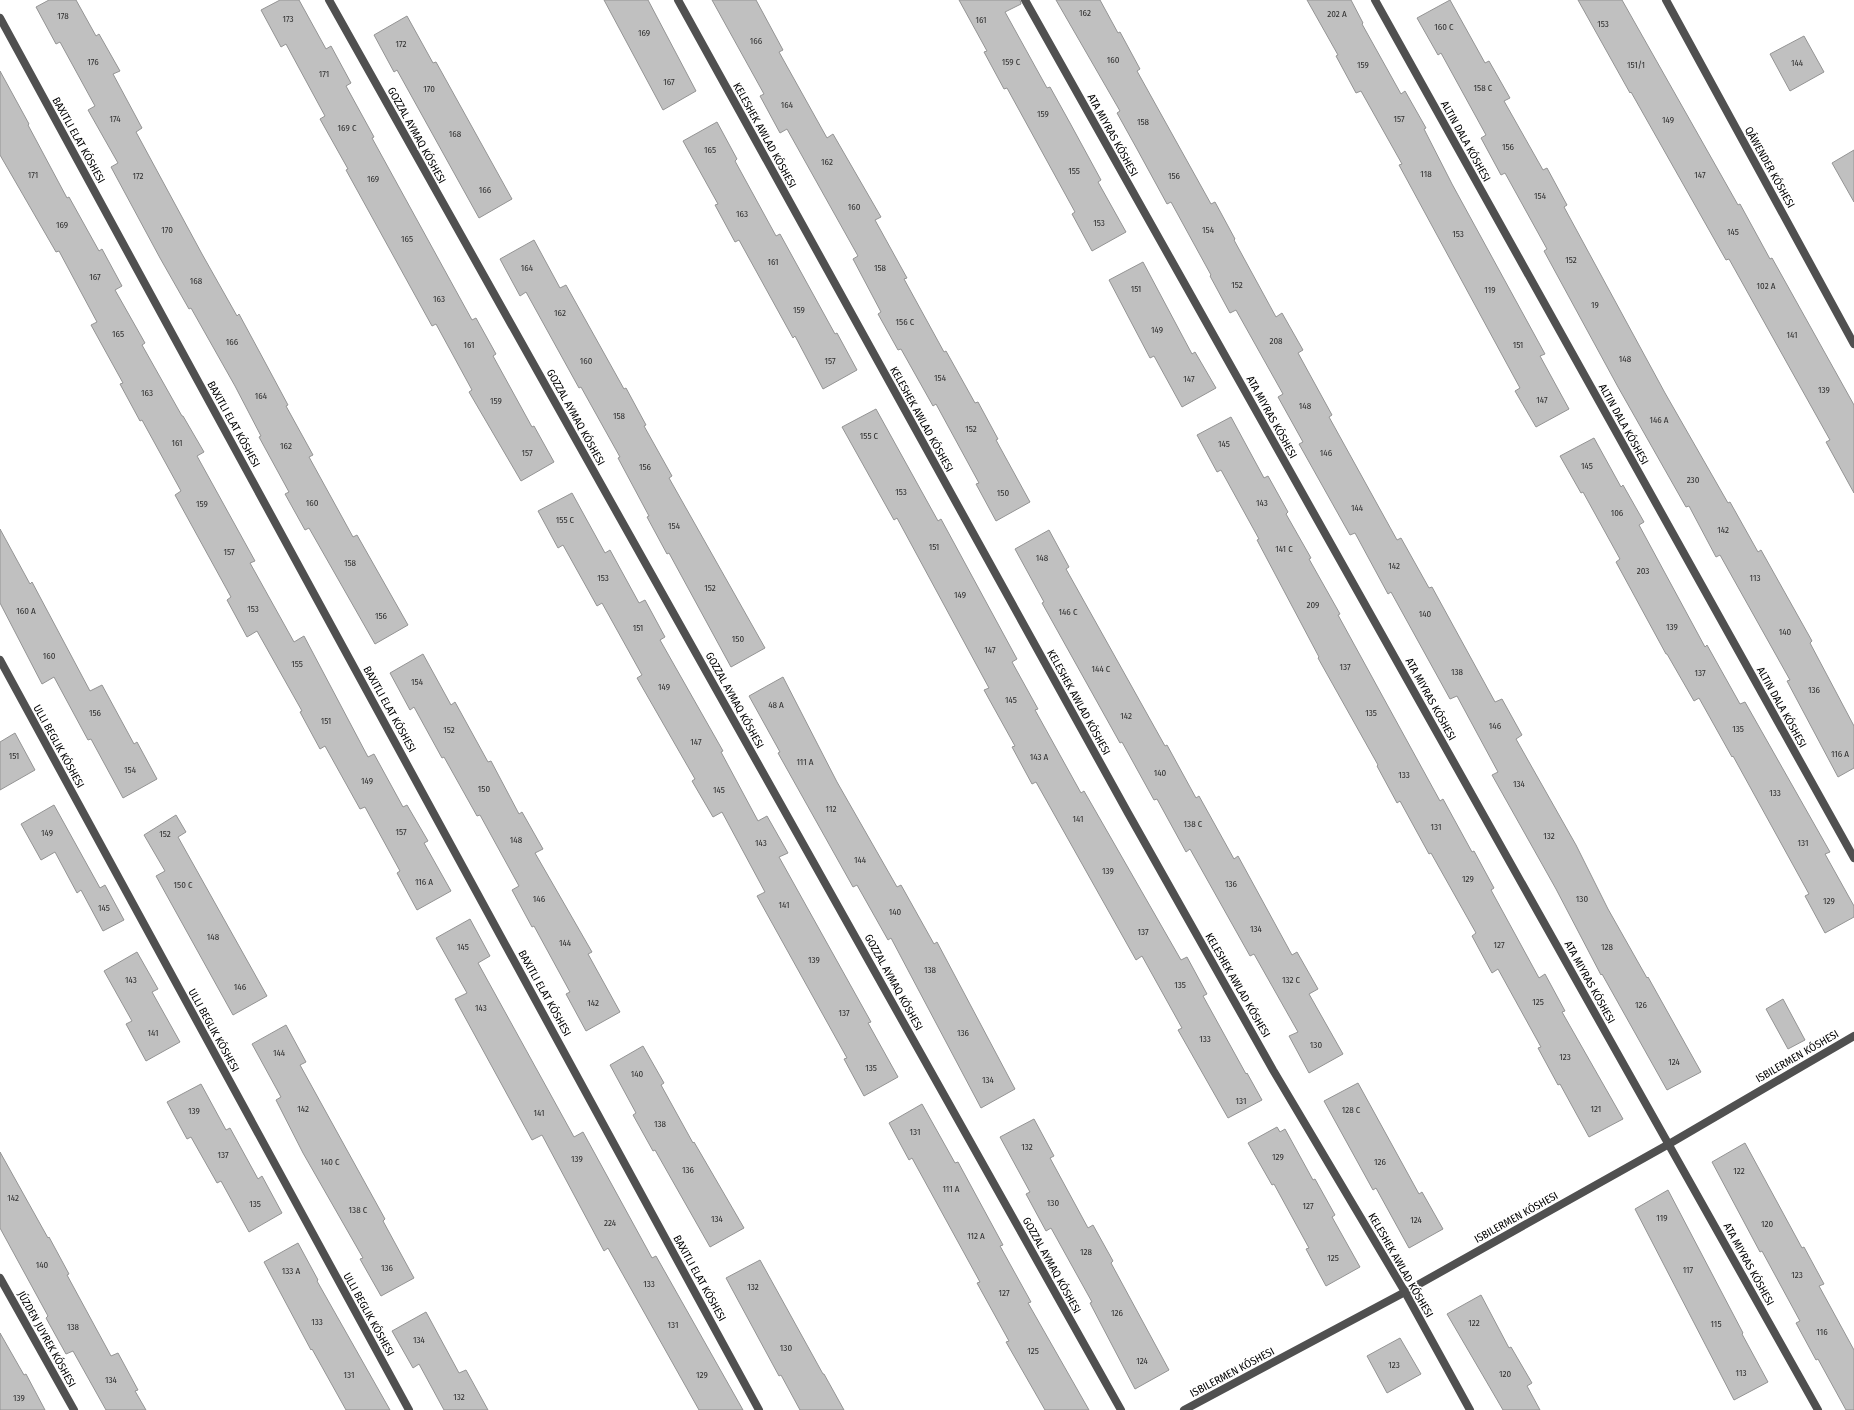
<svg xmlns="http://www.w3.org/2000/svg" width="1854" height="1410" font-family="'Fira Sans Condensed',sans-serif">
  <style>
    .building { fill: #c0c0c0; stroke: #949494 }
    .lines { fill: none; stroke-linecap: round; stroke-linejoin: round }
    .street { stroke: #505050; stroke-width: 8 }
    .labels { text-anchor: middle; stroke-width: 3.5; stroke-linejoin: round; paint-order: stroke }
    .number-label { font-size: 9px; fill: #303030 }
    .street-label { font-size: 11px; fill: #000; stroke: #fff }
  </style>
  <rect width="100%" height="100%" fill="#fff"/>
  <path class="building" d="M49,0H76L96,36L99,34L120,71L113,74L142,128L136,132L202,254L237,316L239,314L259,351L288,405L286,406L313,455L309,457L353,537L357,535L408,625L375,644L309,528L305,530L285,494L289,492L259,437L261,436L235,386L191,308L189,309L160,258L111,167L118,163L88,110L95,106L60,42L56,44L36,7Z
    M280,0H299L326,49L331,46L351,83L346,86L374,137L372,138L472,320L476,318L496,354L493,356L532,427L534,426L554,462L521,481L469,392L472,390L436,324L432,326L346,170L348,169L320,119L325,116L286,44L281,47L261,10Z
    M604,0H648L696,91L663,110Z
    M712,0H756L783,50L779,52L827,138L833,134L881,217L875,220L907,278L904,279L944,352L946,351L975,403L978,402L998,439L996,440L1030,502L996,521L976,484L979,483L936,404L933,406L901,349L898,350L878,314L881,312L853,259L858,256L787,129L780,133L760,96L764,94Z
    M959,0H1020L1021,4L1005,12L1047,88L1050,87L1070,123L1101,180L1098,182L1126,232L1092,251L1072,214L1075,212L1007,88L1004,89L984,52L987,51Z
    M1056,0H1100L1118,33L1120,32L1140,69L1137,71L1211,204L1215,202L1235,239L1234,240L1276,317L1282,313L1303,350L1298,353L1332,415L1329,417L1397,540L1401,538L1429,588L1432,587L1495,702L1502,699L1522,735L1516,739L1576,845L1608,909L1647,978L1648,977L1701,1072L1667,1090L1602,974L1601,975L1556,889L1492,775L1498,772L1457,696L1450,699L1391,592L1388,594L1355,533L1350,535L1299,444L1303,442L1278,397L1283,394L1236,310L1230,313L1210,276L1211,275L1171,202L1167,204L1137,149L1117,113L1120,111Z
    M1307,0H1351L1363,23L1362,24L1401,94L1405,91L1426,128L1424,129L1452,184L1545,354L1540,356L1569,409L1536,427L1515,391L1520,388L1399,165L1402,164L1361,91L1356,93L1336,56L1338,55Z
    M1450,0L1485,63L1489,61L1510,98L1504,101L1543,170L1547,168L1567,205L1564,207L1665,393L1728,503L1730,502L1758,552L1761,550L1812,641L1810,643L1854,726V768L1838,777L1787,681L1790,680L1720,555L1716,557L1689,506L1686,507L1618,387L1544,251L1547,249L1505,173L1501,175L1481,138L1486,135L1441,53L1438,55L1417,18Z
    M1578,0H1622L1738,205L1740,204L1770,259L1772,258L1854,405V493L1826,442L1830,440L1787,363L1729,259L1726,260L1631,92L1630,93Z
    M407,16L433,63L436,62L512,199L479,218L397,70L394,72L374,35Z
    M1804,36L1824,72L1790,91L1770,54Z
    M0,71L29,124L28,125L67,198L69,197L99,251L102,249L122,286L115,290L145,343L142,345L182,416H183L204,452L197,456L255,561L250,563L294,642L304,636L368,757L374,754L403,807L407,805L428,841L424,843L451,891L417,910L397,873L400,871L365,807L360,809L325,746L320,749L300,712L302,711L257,631L247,637L227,600L231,597L175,495L181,491L142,420L140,421L120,384L123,383L91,325L97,322L59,251L56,252L0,155Z
    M717,122L737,159L735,161L776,236L780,234L835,334L837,333L857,370L823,389L795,336L793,338L739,240L735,242L715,205L718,204L683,141Z
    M1854,150V202L1832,163Z
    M534,240L560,288L566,285L624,389L626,388L646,425L644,426L672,476L669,478L765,648L731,667L669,553L667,554L647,517L649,516L618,458L620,457L581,387L579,388L526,292L520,296L500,259Z
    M1143,262L1192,354L1195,352L1216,388L1182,407L1154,356L1150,358L1109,280Z
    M876,409L938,521L941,519L1017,659L1012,662L1038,709L1035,710L1081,793L1084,791L1181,960L1187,957L1207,994L1203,996L1246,1074L1247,1073L1262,1100L1228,1118L1178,1030L1182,1028L1142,956L1136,960L1036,782L1032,784L1012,747L1015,746L984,690L989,688L897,518L894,520L842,427Z
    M1231,417L1264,478L1268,476L1288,512L1286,514L1311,558L1309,559L1340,614L1338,615L1440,801L1443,799L1472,852L1474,851L1494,888L1491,890L1539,978L1545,974L1565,1011L1562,1012L1623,1119L1589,1137L1560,1084L1558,1085L1538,1048L1541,1047L1498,969L1492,973L1472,936L1476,933L1431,853L1429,854L1400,801L1397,803L1377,766L1378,765L1318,658L1319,657L1257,540L1259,539L1221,470L1217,472L1197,435Z
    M1594,438L1621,487L1623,485L1644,522L1639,525L1705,647L1707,645L1740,704L1745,702L1830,852L1825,854L1854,906V917L1825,933L1805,896L1809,894L1733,756L1732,757L1699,698L1694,701L1667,654H1666L1616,562L1620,559L1583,492L1581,493L1560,456Z
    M572,493L605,553L610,550L639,603L645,600L665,637L660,640L723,751L721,752L758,821L767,816L788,853L779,857L871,1022L868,1023L898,1077L864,1096L844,1059L847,1058L757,896L765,892L722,812L713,817L692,781L695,779L637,678L642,675L602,603L597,606L563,545L558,548L538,511Z
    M0,529L30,584L32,582L90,691L102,685L134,744L137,742L157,779L123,798L91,739L88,740L54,677L42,684L0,603Z
    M1049,530L1069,567L1066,569L1165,746L1167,745L1196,798L1199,796L1234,859L1238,856L1292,955L1297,952L1318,989L1309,994L1343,1054L1309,1073L1289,1036L1298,1032L1254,954L1250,956L1190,849L1186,852L1157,799L1154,800L1122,742L1120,743L1042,603L1044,602L1015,549Z
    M423,654L451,705L455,702L488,762L491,761L519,814L522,812L543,849L535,853L592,952L588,954L620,1012L586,1031L566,994L570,992L534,926L532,927L512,890L519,886L480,815L477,816L444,757L442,758L414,707L410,710L390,673Z
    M783,677L837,782L897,887L901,885L934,944L937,942L1015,1089L981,1108L891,938L888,940L857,885L853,887L778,753L780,752L749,696Z
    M15,733L35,770L0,790V742Z
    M54,805L100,888L105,885L124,920L103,931L81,890L77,893L55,852L41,860L21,824Z
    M176,815L186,832L178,837L267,996L233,1015L156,876L165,871L144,835Z
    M470,919L490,956L478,963L574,1137L583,1132L652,1258L656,1256L743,1410H699L608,1248L604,1251L542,1135L532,1140L455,999L467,993L436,938Z
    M137,952L158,989L152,992L180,1042L146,1061L126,1024L132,1021L104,971Z
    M1783,999L1805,1040L1788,1049L1766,1009Z
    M286,1025L306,1062L300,1065L385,1219L383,1221L414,1278L381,1296L360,1259L363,1258L303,1153L276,1100L281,1097L252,1044Z
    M643,1046L664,1083L661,1085L693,1143L694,1142L744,1228L710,1247L655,1150L653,1151L633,1115L636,1113L610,1065Z
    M1358,1083L1419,1194L1422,1192L1443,1229L1409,1248L1376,1188L1373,1190L1324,1101Z
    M201,1084L226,1130L230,1128L258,1179L262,1176L282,1213L249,1232L221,1181L217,1183L191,1137L187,1139L167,1102Z
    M922,1104L955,1163L958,1162L1003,1245L1000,1246L1031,1302L1028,1303L1089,1410H1045L1006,1342L1009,1341L977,1283L980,1282L912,1158L909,1160L889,1123Z
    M1034,1119L1054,1156L1050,1158L1088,1228L1093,1225L1113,1261L1111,1263L1169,1370L1135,1389L1090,1303L1092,1302L1051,1228L1046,1231L1026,1194L1030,1192L1000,1137Z
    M1277,1127L1280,1132L1285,1129L1313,1180L1315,1179L1335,1215L1332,1217L1360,1267L1326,1286L1306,1249L1309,1248L1274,1184L1272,1185L1248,1143Z
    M1745,1143L1802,1248L1804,1247L1824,1284L1819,1286L1854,1350V1410H1846L1818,1359L1816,1360L1796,1323L1800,1321L1762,1251L1760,1252L1712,1162Z
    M0,1152L48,1238L49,1237L69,1274L67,1275L111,1356L118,1353L138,1390L135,1391L146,1410H106L73,1351L66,1354L46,1318L48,1316L0,1228Z
    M1668,1190L1743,1333L1742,1334L1768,1382L1734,1400L1635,1209Z
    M298,1243L318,1280L317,1281L390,1410H346L312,1349L311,1350L264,1262Z
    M760,1260L823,1374H824L844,1410H800L781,1375L779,1376L726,1278Z
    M1481,1295L1509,1348L1511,1347L1532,1383L1527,1386L1540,1410H1503L1447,1314Z
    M426,1312L459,1373L466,1370L488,1410H444L419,1364L413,1368L392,1331Z
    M0,1333L24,1375L26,1374L45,1410H0Z
    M1400,1338L1421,1374L1387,1393L1367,1356Z"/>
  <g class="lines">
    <path class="street" d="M329,0L1121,1410
      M678,0L1128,813L1273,1070L1405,1292L1470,1410
      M1025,0L1818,1410
      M1375,0L1854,858
      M1666,0L1854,344
      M0,18L759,1410
      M0,660L409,1410
      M0,1278L74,1410
      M1184,1410L1405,1292L1669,1144L1854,1036"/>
  </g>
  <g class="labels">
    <g class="number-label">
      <text x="1085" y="16">162</text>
      <text x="1337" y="17">202 А</text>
      <text x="63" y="19">178</text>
      <text x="288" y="22">173</text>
      <text x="981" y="23">161</text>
      <text x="1603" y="27">153</text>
      <text x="1444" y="30">160 С</text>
      <text x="644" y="36">169</text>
      <text x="756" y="44">166</text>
      <text x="401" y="47">172</text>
      <text x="1113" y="63">160</text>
      <text x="93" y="65">176</text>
      <text x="1011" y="65">159 С</text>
      <text x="1797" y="66">144</text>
      <text x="1363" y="68">159</text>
      <text x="1636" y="68">151/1</text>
      <text x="324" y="77">171</text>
      <text x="669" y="85">167</text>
      <text x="1483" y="91">158 С</text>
      <text x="429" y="92">170</text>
      <text x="787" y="108">164</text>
      <text x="1043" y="117">159</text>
      <text x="115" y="122">174</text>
      <text x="1399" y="122">157</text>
      <text x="1668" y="123">149</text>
      <text x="1143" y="125">158</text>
      <text x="347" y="131">169 С</text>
      <text x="455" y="137">168</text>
      <text x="1508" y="150">156</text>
      <text x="710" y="153">165</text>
      <text x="827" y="165">162</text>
      <text x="1074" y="174">155</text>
      <text x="1426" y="177">118</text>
      <text x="33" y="178">171</text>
      <text x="1700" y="178">147</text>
      <text x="138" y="179">172</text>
      <text x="1174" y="179">156</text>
      <text x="373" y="182">169</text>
      <text x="485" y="193">166</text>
      <text x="1540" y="199">154</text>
      <text x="854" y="210">160</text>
      <text x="742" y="217">163</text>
      <text x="1099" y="226">153</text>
      <text x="62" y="228">169</text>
      <text x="167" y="233">170</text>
      <text x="1208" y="233">154</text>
      <text x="1733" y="235">145</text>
      <text x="1458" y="237">153</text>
      <text x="407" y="242">165</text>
      <text x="1571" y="263">152</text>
      <text x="773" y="265">161</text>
      <text x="527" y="271">164</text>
      <text x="880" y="271">158</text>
      <text x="95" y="280">167</text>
      <text x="196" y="284">168</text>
      <text x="1237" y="288">152</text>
      <text x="1766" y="289">102 А</text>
      <text x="1136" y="292">151</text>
      <text x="1490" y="293">119</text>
      <text x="439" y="302">163</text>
      <text x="1595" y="308">19</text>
      <text x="799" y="313">159</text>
      <text x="560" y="316">162</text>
      <text x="905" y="325">156 С</text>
      <text x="1157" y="333">149</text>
      <text x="118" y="337">165</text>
      <text x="1792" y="338">141</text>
      <text x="1276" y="344">208</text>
      <text x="232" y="345">166</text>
      <text x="469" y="348">161</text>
      <text x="1518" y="348">151</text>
      <text x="1625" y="362">148</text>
      <text x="586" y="364">160</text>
      <text x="830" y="364">157</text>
      <text x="940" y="381">154</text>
      <text x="1189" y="382">147</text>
      <text x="1824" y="393">139</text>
      <text x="147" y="396">163</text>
      <text x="261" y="399">164</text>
      <text x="1542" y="403">147</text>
      <text x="496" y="404">159</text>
      <text x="1305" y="409">148</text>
      <text x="619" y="419">158</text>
      <text x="1659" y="423">146 А</text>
      <text x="971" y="432">152</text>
      <text x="869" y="439">155 С</text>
      <text x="177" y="446">161</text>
      <text x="1224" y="447">145</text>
      <text x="286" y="449">162</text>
      <text x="527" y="456">157</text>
      <text x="1326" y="456">146</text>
      <text x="1587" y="469">145</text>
      <text x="645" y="470">156</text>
      <text x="1693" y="483">230</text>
      <text x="901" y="495">153</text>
      <text x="1003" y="496">150</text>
      <text x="312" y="506">160</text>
      <text x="1262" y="506">143</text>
      <text x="202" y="507">159</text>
      <text x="1357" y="511">144</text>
      <text x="1617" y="516">106</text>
      <text x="565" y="523">155 С</text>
      <text x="674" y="529">154</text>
      <text x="1723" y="533">142</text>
      <text x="934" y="550">151</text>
      <text x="1284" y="552">141 С</text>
      <text x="229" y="555">157</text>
      <text x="1042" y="561">148</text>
      <text x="350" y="566">158</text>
      <text x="1394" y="569">142</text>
      <text x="1643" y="574">203</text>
      <text x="603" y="581">153</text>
      <text x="1755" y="581">113</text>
      <text x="710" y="591">152</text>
      <text x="960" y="598">149</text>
      <text x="1313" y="608">209</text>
      <text x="253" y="612">153</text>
      <text x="26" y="614">160 А</text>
      <text x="1068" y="615">146 С</text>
      <text x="1425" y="617">140</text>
      <text x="381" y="619">156</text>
      <text x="1672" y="630">139</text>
      <text x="638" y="631">151</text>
      <text x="1785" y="635">140</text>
      <text x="738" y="642">150</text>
      <text x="990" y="653">147</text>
      <text x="49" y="659">160</text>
      <text x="297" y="667">155</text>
      <text x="1345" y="670">137</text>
      <text x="1101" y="672">144 С</text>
      <text x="1457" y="675">138</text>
      <text x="1700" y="676">137</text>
      <text x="417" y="685">154</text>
      <text x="664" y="690">149</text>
      <text x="1814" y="693">136</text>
      <text x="1011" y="703">145</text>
      <text x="776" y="708">48 А</text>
      <text x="95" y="716">156</text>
      <text x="1371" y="716">135</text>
      <text x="1126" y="719">142</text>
      <text x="326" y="724">151</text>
      <text x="1495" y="729">146</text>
      <text x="1738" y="732">135</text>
      <text x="449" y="733">152</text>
      <text x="696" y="745">147</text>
      <text x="1840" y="757">116 А</text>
      <text x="14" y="759">151</text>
      <text x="1039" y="760">143 А</text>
      <text x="805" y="765">111 А</text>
      <text x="130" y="773">154</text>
      <text x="1160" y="776">140</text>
      <text x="1404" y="778">133</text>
      <text x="367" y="784">149</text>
      <text x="1519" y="787">134</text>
      <text x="484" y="792">150</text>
      <text x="719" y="793">145</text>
      <text x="1775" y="796">133</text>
      <text x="831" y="812">112</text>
      <text x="1078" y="822">141</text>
      <text x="1193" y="827">138 С</text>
      <text x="1436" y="830">131</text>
      <text x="401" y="835">157</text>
      <text x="47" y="836">149</text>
      <text x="165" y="837">152</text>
      <text x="1549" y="839">132</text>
      <text x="516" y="843">148</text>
      <text x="761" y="846">143</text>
      <text x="1803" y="846">131</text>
      <text x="860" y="863">144</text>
      <text x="1108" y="874">139</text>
      <text x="1468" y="882">129</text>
      <text x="424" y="885">116 А</text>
      <text x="1231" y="887">136</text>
      <text x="183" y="888">150 С</text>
      <text x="539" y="902">146</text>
      <text x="1582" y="902">130</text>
      <text x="1829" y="904">129</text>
      <text x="784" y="908">141</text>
      <text x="104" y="911">145</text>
      <text x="895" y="915">140</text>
      <text x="1256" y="932">134</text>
      <text x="1143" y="935">137</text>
      <text x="213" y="940">148</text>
      <text x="565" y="946">144</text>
      <text x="1499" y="948">127</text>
      <text x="463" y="950">145</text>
      <text x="1607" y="950">128</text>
      <text x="814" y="963">139</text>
      <text x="930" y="973">138</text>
      <text x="131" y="983">143</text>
      <text x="1291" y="983">132 С</text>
      <text x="1180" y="988">135</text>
      <text x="240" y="990">146</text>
      <text x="1538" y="1005">125</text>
      <text x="593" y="1006">142</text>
      <text x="1641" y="1008">126</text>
      <text x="481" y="1011">143</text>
      <text x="844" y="1016">137</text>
      <text x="153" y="1036">141</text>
      <text x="963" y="1036">136</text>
      <text x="1205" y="1042">133</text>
      <text x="1316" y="1048">130</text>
      <text x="279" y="1056">144</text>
      <text x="1565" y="1060">123</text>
      <text x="1674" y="1065">124</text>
      <text x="871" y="1071">135</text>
      <text x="637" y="1077">140</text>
      <text x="988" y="1083">134</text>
      <text x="1241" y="1104">131</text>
      <text x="303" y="1112">142</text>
      <text x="1596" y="1112">121</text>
      <text x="1351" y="1113">128 С</text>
      <text x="194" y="1114">139</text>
      <text x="539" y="1116">141</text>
      <text x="660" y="1127">138</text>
      <text x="915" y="1135">131</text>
      <text x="1027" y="1150">132</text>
      <text x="223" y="1158">137</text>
      <text x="1278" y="1160">129</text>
      <text x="577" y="1162">139</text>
      <text x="330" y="1165">140 С</text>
      <text x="1380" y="1165">126</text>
      <text x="688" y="1173">136</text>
      <text x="1739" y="1174">122</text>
      <text x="951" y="1192">111 А</text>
      <text x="13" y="1201">142</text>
      <text x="1053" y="1206">130</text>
      <text x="255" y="1207">135</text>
      <text x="1308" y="1209">127</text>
      <text x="358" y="1213">138 С</text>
      <text x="1662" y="1221">119</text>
      <text x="717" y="1222">134</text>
      <text x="1416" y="1223">124</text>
      <text x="610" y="1226">224</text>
      <text x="1767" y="1227">120</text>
      <text x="976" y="1239">112 А</text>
      <text x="1086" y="1255">128</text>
      <text x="1333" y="1261">125</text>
      <text x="42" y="1268">140</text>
      <text x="387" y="1271">136</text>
      <text x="1688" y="1273">117</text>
      <text x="291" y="1274">133 А</text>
      <text x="1797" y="1278">123</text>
      <text x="649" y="1287">133</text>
      <text x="753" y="1290">132</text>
      <text x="1004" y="1296">127</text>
      <text x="1117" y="1316">126</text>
      <text x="317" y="1325">133</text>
      <text x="1474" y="1326">122</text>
      <text x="1716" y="1327">115</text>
      <text x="673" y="1328">131</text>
      <text x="73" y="1330">138</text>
      <text x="1822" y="1335">116</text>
      <text x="419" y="1343">134</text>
      <text x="786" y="1351">130</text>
      <text x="1033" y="1354">125</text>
      <text x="1142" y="1364">124</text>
      <text x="1394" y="1368">123</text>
      <text x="1741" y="1376">113</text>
      <text x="1505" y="1377">120</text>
      <text x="349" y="1378">131</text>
      <text x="702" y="1378">129</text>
      <text x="111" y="1383">134</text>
      <text x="459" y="1400">132</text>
      <text x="19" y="1401">139</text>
    </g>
    <g class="street-label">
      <text transform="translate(417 135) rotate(61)" y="4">GOZZAL AYMAQ KÓSHESI</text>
      <text transform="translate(765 135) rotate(61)" y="4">KELESHEK AWLAD KÓSHESI</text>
      <text transform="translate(1113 135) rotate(61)" y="4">ATA MIYRAS KÓSHESI</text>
      <text transform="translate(79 140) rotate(61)" y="4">BAXITLI ELAT KÓSHESI</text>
      <text transform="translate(1466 141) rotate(61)" y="4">ALTIN DALA KÓSHESI</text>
      <text transform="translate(1770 167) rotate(61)" y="4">QÁWENDER KÓSHESI</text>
      <text transform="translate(576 417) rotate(61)" y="4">GOZZAL AYMAQ KÓSHESI</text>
      <text transform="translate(1272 417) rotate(61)" y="4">ATA MIYRAS KÓSHESI</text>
      <text transform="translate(922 419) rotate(61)" y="4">KELESHEK AWLAD KÓSHESI</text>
      <text transform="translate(234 424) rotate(61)" y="4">BAXITLI ELAT KÓSHESI</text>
      <text transform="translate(1624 424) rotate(61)" y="4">ALTIN DALA KÓSHESI</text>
      <text transform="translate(1431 699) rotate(61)" y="4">ATA MIYRAS KÓSHESI</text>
      <text transform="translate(735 700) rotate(61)" y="4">GOZZAL AYMAQ KÓSHESI</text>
      <text transform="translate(1079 702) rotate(61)" y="4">KELESHEK AWLAD KÓSHESI</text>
      <text transform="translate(1782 707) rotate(61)" y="4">ALTIN DALA KÓSHESI</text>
      <text transform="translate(390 709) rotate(61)" y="4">BAXITLI ELAT KÓSHESI</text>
      <text transform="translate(59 746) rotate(61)" y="4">ULLI BEGLIK KÓSHESI</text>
      <text transform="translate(894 982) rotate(61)" y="4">GOZZAL AYMAQ KÓSHESI</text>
      <text transform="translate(1590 982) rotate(61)" y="4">ATA MIYRAS KÓSHESI</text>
      <text transform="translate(1238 985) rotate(60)" y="4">KELESHEK AWLAD KÓSHESI</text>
      <text transform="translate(545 993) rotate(61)" y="4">BAXITLI ELAT KÓSHESI</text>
      <text transform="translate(214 1030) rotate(61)" y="4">ULLI BEGLIK KÓSHESI</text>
      <text transform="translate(1797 1056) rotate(-30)" y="4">ISBILERMEN KÓSHESI</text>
      <text transform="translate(1516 1217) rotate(-29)" y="4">ISBILERMEN KÓSHESI</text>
      <text transform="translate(1749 1264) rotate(61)" y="4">ATA MIYRAS KÓSHESI</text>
      <text transform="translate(1052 1265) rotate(61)" y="4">GOZZAL AYMAQ KÓSHESI</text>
      <text transform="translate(1401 1265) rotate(60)" y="4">KELESHEK AWLAD KÓSHESI</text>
      <text transform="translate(700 1278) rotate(61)" y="4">BAXITLI ELAT KÓSHESI</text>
      <text transform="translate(369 1314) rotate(61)" y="4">ULLI BEGLIK KÓSHESI</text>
      <text transform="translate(47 1339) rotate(61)" y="4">JÚZDEN JUYREK KÓSHESI</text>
      <text transform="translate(1232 1372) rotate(-28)" y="4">ISBILERMEN KÓSHESI</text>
    </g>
  </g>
</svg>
